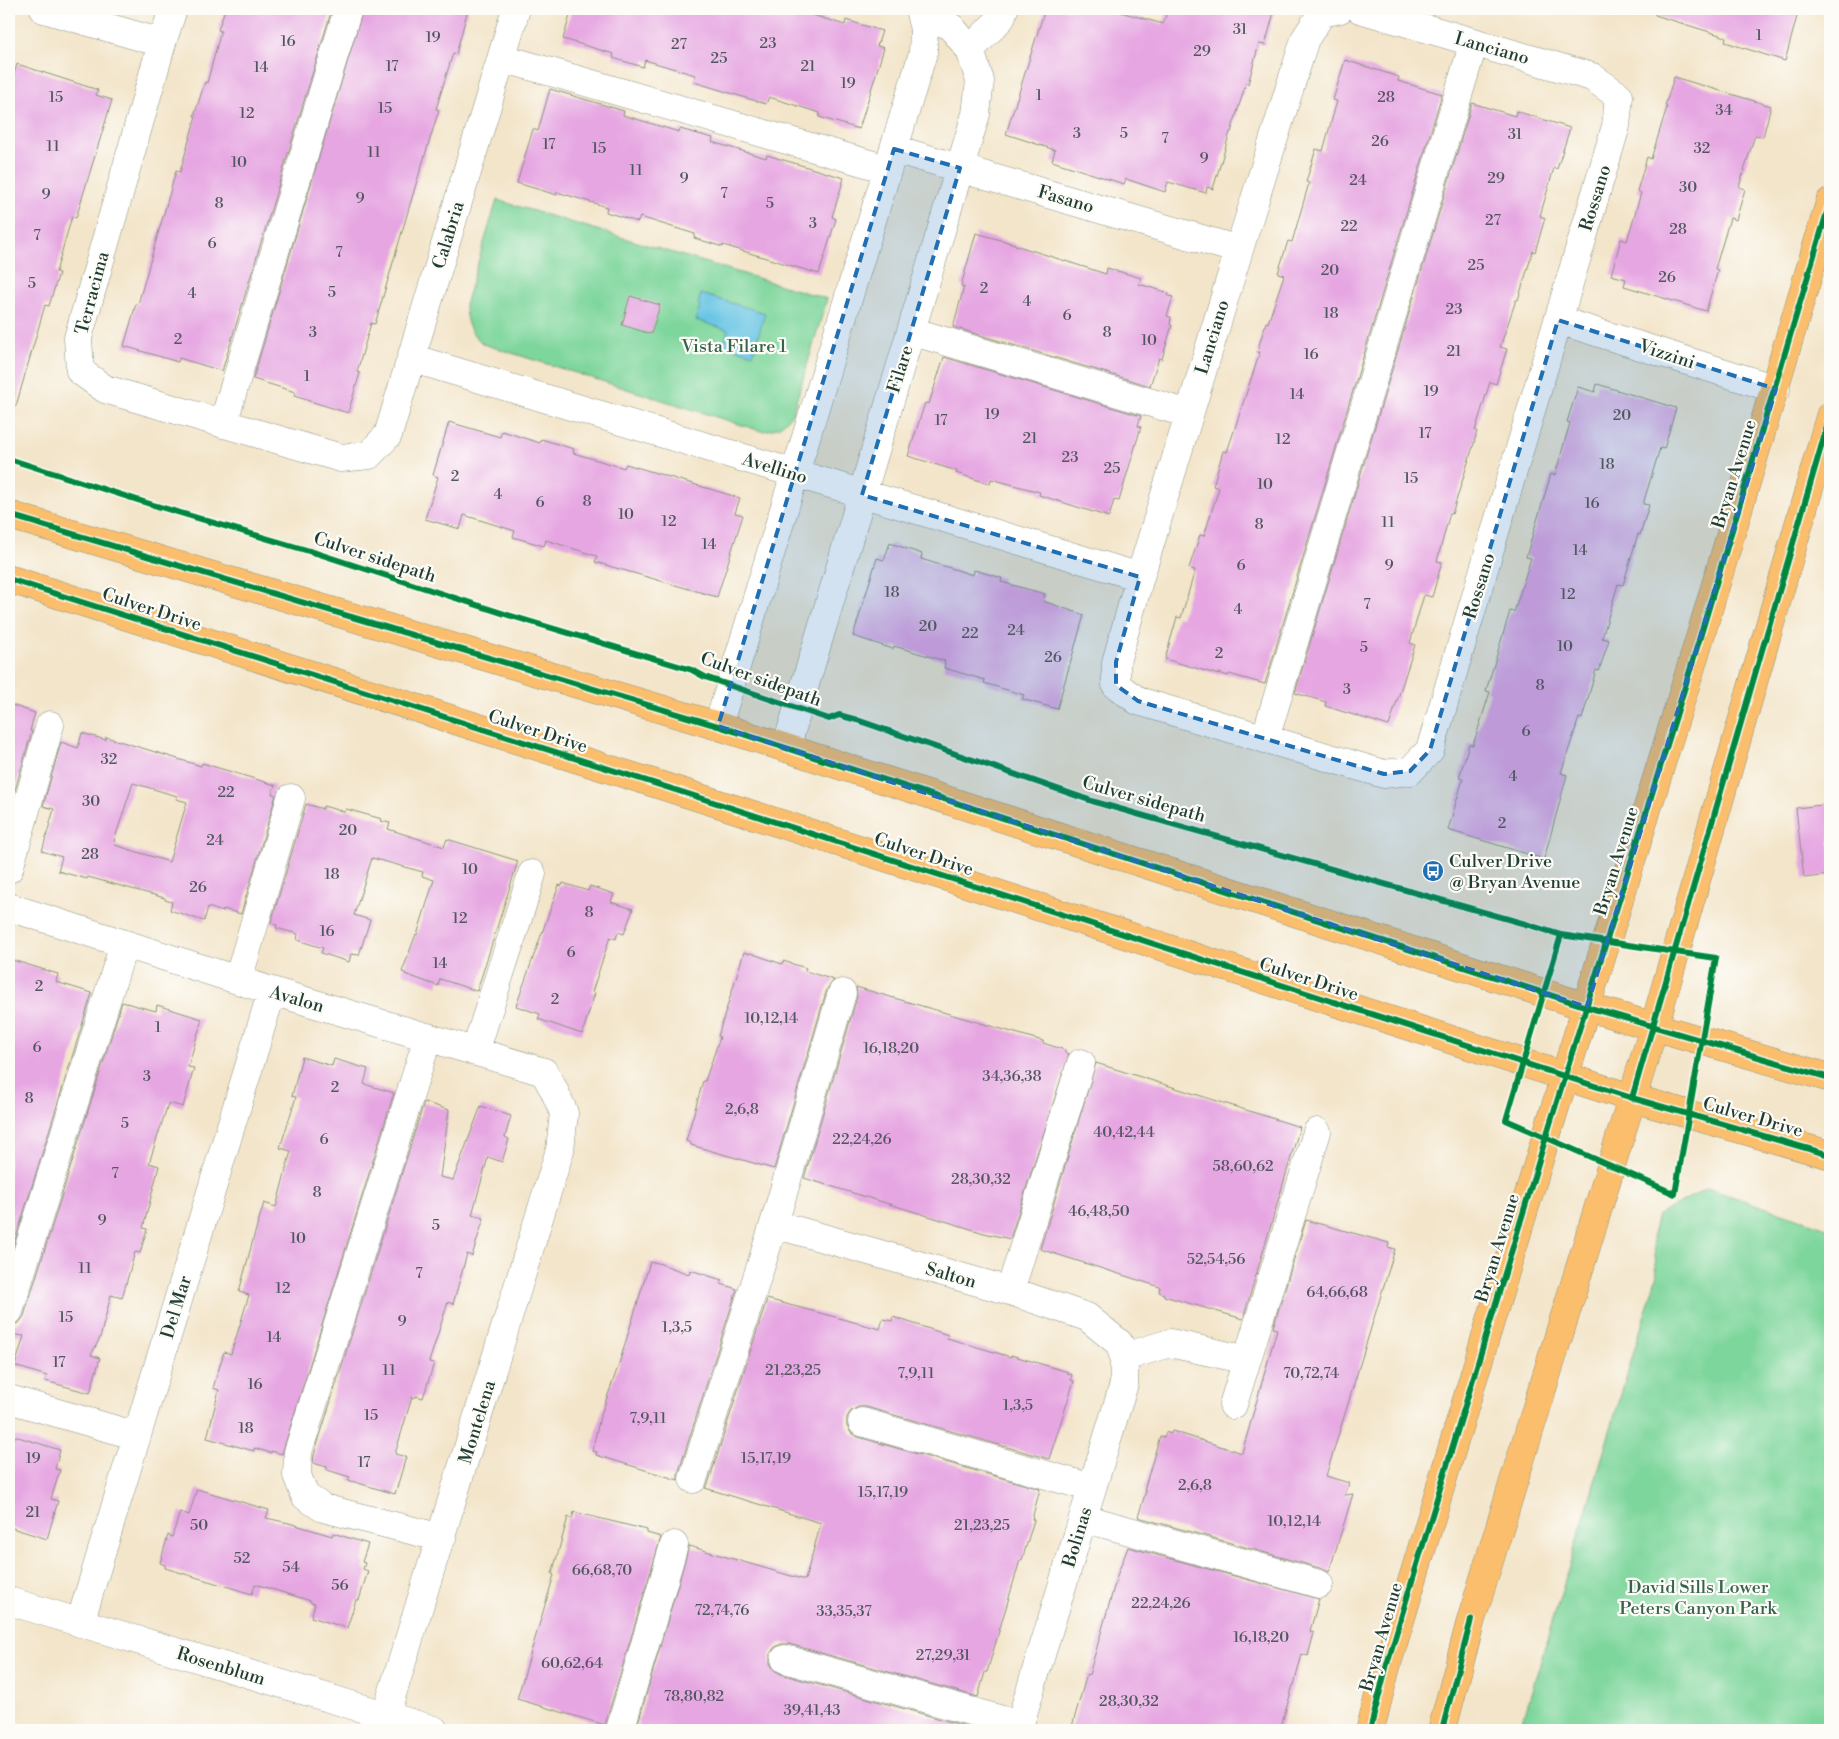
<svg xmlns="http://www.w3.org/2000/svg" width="1839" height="1739" font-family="'Libre Bodoni',serif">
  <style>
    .green { fill: #7dd69b; stroke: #4e8a68 }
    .water { fill: #67c5e5; stroke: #43818c }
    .building { fill: #e6a6e2; fill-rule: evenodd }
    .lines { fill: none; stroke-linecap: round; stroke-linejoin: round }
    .minor-casing { stroke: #89917f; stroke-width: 29 }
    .major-casing { stroke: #89917f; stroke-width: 29 }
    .minor { stroke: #fff; stroke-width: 28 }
    .major { stroke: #fabe6d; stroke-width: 28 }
    .cycleway-casing { stroke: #fdfcf7; stroke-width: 9 }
    .cycleway { stroke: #00873e; stroke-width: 6 }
    .marked { fill: #1f6fb2; fill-opacity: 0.2; stroke: #1f6fb2; stroke-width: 4; stroke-dasharray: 10 6; stroke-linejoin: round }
    .labels { text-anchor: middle; stroke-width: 4.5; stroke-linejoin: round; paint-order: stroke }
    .number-label { font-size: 15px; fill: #515760 }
    .street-label { font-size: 18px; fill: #1f3d34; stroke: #fdfcf7 }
    .park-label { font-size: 18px; fill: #36634e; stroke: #fdfcf7 }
    .poi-label { font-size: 18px; fill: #1f3d34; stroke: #fdfcf7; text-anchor: start }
  </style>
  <rect width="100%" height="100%" fill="#fdfcf7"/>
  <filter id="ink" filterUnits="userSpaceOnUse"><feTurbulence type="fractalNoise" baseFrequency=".02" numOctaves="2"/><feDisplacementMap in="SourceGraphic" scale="10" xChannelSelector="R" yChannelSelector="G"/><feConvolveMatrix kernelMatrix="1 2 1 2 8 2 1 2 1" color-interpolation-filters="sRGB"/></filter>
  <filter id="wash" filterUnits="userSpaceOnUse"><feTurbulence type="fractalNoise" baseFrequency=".0096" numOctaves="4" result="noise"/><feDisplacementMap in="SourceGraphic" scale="20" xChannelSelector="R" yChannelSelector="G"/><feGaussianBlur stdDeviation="1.12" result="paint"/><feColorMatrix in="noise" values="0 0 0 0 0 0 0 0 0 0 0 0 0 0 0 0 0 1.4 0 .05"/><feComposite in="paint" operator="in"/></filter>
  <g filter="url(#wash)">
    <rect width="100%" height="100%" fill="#f3e5ca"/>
    <path class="green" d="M497,200L827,299L793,412C784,425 777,430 761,431L483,344C469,331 466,324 465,305Z
      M1707,1188L1830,1229V1730H1520L1657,1275L1653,1235L1658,1215Z"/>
    <path class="water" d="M701,294L765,313L753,354L724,345L728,330L696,320L700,305L698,304Z"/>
    <g id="blocks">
      <path class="building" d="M225,9H332L222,371L179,358L178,362L124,346L136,304H138L176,171L180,172L196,116H194L205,82L207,83L221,31L218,30Z
        M363,9H468L456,54L453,53L436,109L439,110L416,184L375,324L371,323L357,372L360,373L348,413L294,396L295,392L253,379Z
        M572,9H793L845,25L846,20L882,31L877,46L884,48L859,129L819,117L820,113L769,97L766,104L694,82L695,75L645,60L643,67L613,58L614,54L563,39Z
        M1045,9H1110L1163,24L1168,9H1275L1265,45L1259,44L1248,84L1246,83L1231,132H1230L1213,189L1207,187L1206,193L1168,182L1165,192L1126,179L1124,184L1052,161L1055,150L1006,134Z
        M1656,9H1799L1785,61L1725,42L1726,37L1655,15Z
        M1345,60L1399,77L1398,81L1442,94L1265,684L1261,683L1229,674L1228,676L1219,673V675L1165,659L1177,617L1181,618L1195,570L1189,568L1200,535L1204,536L1219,488L1213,486L1223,451L1227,452L1260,352H1257L1266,322L1268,323L1284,275L1278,273L1288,241L1292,242L1309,183L1306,182L1316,149L1323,151L1337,101L1333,100Z
        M17,64L98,90L96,95L112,100L76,218L72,216L56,272L59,273L49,306L45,305L16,406L9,405V92Z
        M1674,77L1771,106L1763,137L1755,135L1739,187L1745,189L1736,220L1730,218L1715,269L1718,270L1706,311L1624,286L1626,279L1611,275L1621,239L1627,241L1641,193L1637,191L1647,157L1651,159L1667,107L1665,106Z
        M550,89L624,111L623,115L679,132L680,129L713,138L712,142L766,158L767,155L844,178L832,217L836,219L819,274L723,245V247L694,238L695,234L640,217L638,222L606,212L607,207L557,192V195L517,183L533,129L538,131Z
        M1472,103L1515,116L1516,111L1570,128L1557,169L1554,168L1540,216L1545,218L1535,252L1533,251L1518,300H1516L1500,347L1507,349L1496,384L1490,382L1475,431H1477L1474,443L1452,514L1450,513L1437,561L1442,562L1432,597L1424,595L1410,643L1415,645L1389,726L1325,706L1326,702L1295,693Z
        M976,233L1015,244V245L1106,274L1107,268L1141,278L1139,284L1169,293L1168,296L1173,297L1167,316L1171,317L1170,325H1172L1162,359L1159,358L1150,386L953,327L964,287L961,286Z
        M630,296L660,305L651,334L622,325Z
        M944,357L1141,416L1138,426L1141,427L1119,501L1114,500L1109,517L1039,495L1040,492L991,479L990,484L956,473L957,471L908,456L925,403L929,404Z
        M1597,384L1676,408L1664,449L1660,448L1643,504L1649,505L1640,535L1638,534L1623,585L1618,584L1602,638L1609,640L1599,671L1596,670L1582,719L1579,718L1561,773L1567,775L1544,859L1448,830L1463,779L1459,778L1469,744L1473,745L1490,692L1486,691L1510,611L1514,612L1531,558L1526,557L1551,474L1555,475L1570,423L1567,422L1578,387L1595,392Z
        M449,422L500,437L502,431L540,443L541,439L574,449L573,453L624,468L626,464L740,498L735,513L743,515L717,597L595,562L597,556L546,540L544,546L513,537L515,531L464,515L460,529L425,519L438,477L433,475Z
        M890,543L922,554L921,559L973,575L974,570L1002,578L1001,582L1045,594L1043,601L1084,615L1057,709L1022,699L1024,695L984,683L985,680L944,668L945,661L894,646L893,649L853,636L877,558L884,560Z
        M9,704L35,713L30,731H32L13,797L9,795Z
        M82,733L106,740V737L201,766L202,763L275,785L272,794L276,795L241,914L223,909V912L208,907L204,921L170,910L172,902L165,900V898L88,877L87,879L58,871L62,857L42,851L54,809L43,806L61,742L78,748ZM133,783L177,796L176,799L187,802L169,862L115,845L116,841H114Z
        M306,804L323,809V806L345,812L346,809L382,819L381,821L390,823L388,829L444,847L447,839L518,861L477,991L440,979L438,986L405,974V973L402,972L416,934L417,935L434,880L422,876L423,872L372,858L354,915L370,920L359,955L351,954L349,962L321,953L323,948L297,940L298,934L276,928L277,925L271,923Z
        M1830,804V875L1804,878L1796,808Z
        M563,883L588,891L590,886L614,894L611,902L633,909L624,934L618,932L616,939L610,937L592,992L595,993L582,1034L538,1019L540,1014L516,1006L559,885L562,886Z
        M744,952L749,954L750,953L782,964L783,961L806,968L805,971L834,980L827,989L774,1169L691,1145V1143L686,1141L703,1081H705L720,1037L718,1036Z
        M9,959L58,974L56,982L92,993L9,1260Z
        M856,987L1043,1041V1043L1065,1050V1053L1069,1054L1010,1239L984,1233L804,1178L857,997Z
        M122,1002L156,1011L157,1005L202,1019L188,1067L194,1068L183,1107L169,1103L168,1104L149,1163L159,1166L143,1228L147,1229L140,1253L135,1252L122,1298L111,1295L100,1338L91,1355L100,1358L90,1393L45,1381L47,1376L15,1366L24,1336L9,1334V1326L19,1323L24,1316Z
        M302,1057L332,1066L334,1059L368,1069L364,1084L394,1093L282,1454L271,1451V1453L254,1448V1451L207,1438L219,1390L213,1388L224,1352L231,1354L249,1295L239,1292L254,1236L264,1203L276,1207L291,1151L280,1148L296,1097L292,1096Z
        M1096,1063L1300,1127L1243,1319L1164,1296V1294L1159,1292L1160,1287L1040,1249Z
        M424,1102L449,1110L440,1177L453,1180L481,1106L511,1116L505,1137L509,1139L502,1162L488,1157L472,1215L484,1218L472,1256L467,1254L453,1304L448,1302L429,1362L434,1363L423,1398L416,1396L415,1398L412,1397L395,1454L406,1457L395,1494L348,1480L350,1477L327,1470V1467L313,1463L314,1455Z
        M1306,1220L1389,1243L1388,1247L1395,1249L1326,1476L1349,1483L1345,1495L1353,1494L1329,1572L1323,1569L1138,1517L1146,1491L1144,1490L1160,1436L1164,1437L1166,1432L1171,1434L1172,1431L1242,1453L1277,1329L1273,1328Z
        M650,1262L654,1263L655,1262L689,1274L690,1270L722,1280L721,1284L737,1289L678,1474V1480L596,1455L597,1452L592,1451L600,1417L618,1367Z
        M767,1299L880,1329L883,1319L892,1321L893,1317L948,1335L947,1338L1011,1357V1355L1068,1372L1067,1373L1072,1375L1071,1380L1074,1381L1049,1459L866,1407H858L851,1411L847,1417V1426L851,1433L858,1437L1040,1489L1032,1519L1034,1520L1022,1560H1020L987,1672H985L978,1697L789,1644H781L774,1648L770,1654V1663L774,1670L781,1674L969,1727L968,1730H636L689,1546L805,1580L821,1523L705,1488L708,1484Z
        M15,1436L60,1450L55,1469L60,1470L51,1499L58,1501L47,1539L9,1527V1437L14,1439Z
        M197,1489L269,1510L266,1518L289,1523L332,1536L333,1533L368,1544L362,1562L365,1563L363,1569L368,1571L359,1600H356L347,1628L311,1617L315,1604L311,1603V1601L255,1584L252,1594L165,1568V1565L160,1563L168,1535L172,1537L180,1512L189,1515Z
        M574,1512L647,1530V1533L661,1537L605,1725L517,1699L554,1575L552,1574L568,1517L572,1519Z
        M1128,1547L1319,1599L1310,1631L1314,1633L1308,1656L1302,1654L1294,1685H1293L1280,1730H1071L1087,1674L1089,1675L1118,1573Z"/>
    </g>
  </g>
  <g filter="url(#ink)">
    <use href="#blocks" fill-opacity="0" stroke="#89917f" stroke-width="1"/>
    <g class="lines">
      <g class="minor-casing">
        <path id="minor" d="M44,9L162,43
          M173,9L162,43L78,338L80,371L105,389L341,458L369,455L388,435L516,9
          M1340,9L1322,13L1305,39L1239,250L1140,577L1116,662V685L1138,701L1384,774L1410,771L1430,750L1616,126L1619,96L1592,77L1360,9
          M970,50L1001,18L1004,9
          M502,58L887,169
          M894,149L1239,250
          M1558,320L1776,389
          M911,331L1189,414
          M411,358L1140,577
          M223,424L348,9
          M718,726L923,53L924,29L919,9
          M1265,739L1474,42
          M786,748L976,114L980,81L970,50L952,28L923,9
          M9,869L50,725
          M9,909L12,908L272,991L544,1072L554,1090L564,1113L560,1150L381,1730
          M238,980L291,798
          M428,1037L298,1452L297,1475L305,1496L323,1508L442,1538
          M475,1052L532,874
          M774,1224L1010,1291L1087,1317L1119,1343L1124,1357V1384L1018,1730
          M1010,1291L1081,1063
          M9,1311L124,944
          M1124,1357L1170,1343L1247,1360
          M9,1399L137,1436
          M1233,1405L1317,1132
          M862,1422L1092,1488
          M693,1479L774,1224L842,993
          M1083,1518L1319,1584
          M9,1601L434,1730
          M80,1623L272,991
          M785,1659L1020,1725
          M620,1730L674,1545"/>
      </g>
      <g class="major-casing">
        <path id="major" d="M9,515L718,726L1587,1007L1830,1078
          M9,579L707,800L1632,1098L1830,1155
          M1370,1730L1387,1664L1546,1137L1692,664L1830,202
          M1442,1730L1471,1620L1654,1027L1830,416"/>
      </g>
      <use href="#minor" class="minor"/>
      <use href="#major" class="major"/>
      <g class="cycleway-casing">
        <path id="cycleway" d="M9,459L150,504L316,553L508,615L692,670L705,677L829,719L839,715L857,720L1095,802L1529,925L1561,935
          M9,515L718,726L1587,1007L1830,1078
          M9,579L707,800L1632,1098L1830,1155
          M1561,935L1716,958L1675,1194L1506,1120Z
          M1632,1098L1830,416
          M1370,1730L1387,1664L1546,1137L1692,664L1830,202
          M1442,1730L1471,1620"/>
      </g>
      <use href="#cycleway" class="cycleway"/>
    </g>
  </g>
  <path class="marked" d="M894,149L960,168L862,495L1140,577L1116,662V685L1138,701L1384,774L1410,771L1430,750L1558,320L1776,389L1587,1007L718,726Z"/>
  <defs>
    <g id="bus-disc" transform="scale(1.125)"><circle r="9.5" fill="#1f6fb2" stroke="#fdfcf7"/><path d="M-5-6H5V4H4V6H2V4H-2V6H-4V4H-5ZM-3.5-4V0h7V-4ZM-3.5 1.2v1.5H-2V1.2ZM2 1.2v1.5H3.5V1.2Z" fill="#fff"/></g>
  </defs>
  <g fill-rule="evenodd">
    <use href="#bus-disc" x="1433" y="871"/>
  </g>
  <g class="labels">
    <g class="number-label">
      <text x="1240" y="34">31</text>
      <text x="1759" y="40">1</text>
      <text x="433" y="42">19</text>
      <text x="288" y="46">16</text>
      <text x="768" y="48">23</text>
      <text x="679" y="49">27</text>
      <text x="1202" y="56">29</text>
      <text x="719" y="63">25</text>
      <text x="392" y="71">17</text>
      <text x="808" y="71">21</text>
      <text x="261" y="72">14</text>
      <text x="848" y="88">19</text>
      <text x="1039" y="100">1</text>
      <text x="56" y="102">15</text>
      <text x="1386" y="102">28</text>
      <text x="385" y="113">15</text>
      <text x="1724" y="115">34</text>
      <text x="247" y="118">12</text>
      <text x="1077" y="138">3</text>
      <text x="1124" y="138">5</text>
      <text x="1515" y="139">31</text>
      <text x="1165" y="143">7</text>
      <text x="1380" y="146">26</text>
      <text x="549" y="149">17</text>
      <text x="53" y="151">11</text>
      <text x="599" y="153">15</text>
      <text x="1702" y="153">32</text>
      <text x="374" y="157">11</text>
      <text x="1204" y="163">9</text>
      <text x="239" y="167">10</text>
      <text x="636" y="175">11</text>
      <text x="684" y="183">9</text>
      <text x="1496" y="183">29</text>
      <text x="1358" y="185">24</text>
      <text x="1688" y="192">30</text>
      <text x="724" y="198">7</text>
      <text x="46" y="199">9</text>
      <text x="360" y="203">9</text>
      <text x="219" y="208">8</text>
      <text x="770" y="208">5</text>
      <text x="1493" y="225">27</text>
      <text x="813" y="228">3</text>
      <text x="1349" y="231">22</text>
      <text x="1678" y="234">28</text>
      <text x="37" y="240">7</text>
      <text x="212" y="248">6</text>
      <text x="339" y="257">7</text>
      <text x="1476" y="270">25</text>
      <text x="1330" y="275">20</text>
      <text x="1667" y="282">26</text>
      <text x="32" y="288">5</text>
      <text x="984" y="293">2</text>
      <text x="332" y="297">5</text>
      <text x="192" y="298">4</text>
      <text x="1027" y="306">4</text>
      <text x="1454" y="314">23</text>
      <text x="1331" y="318">18</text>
      <text x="1067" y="320">6</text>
      <text x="313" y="337">3</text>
      <text x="1107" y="337">8</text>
      <text x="178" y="344">2</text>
      <text x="1149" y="345">10</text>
      <text x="1454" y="356">21</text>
      <text x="1311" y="359">16</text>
      <text x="307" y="381">1</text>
      <text x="1431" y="396">19</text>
      <text x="1297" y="399">14</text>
      <text x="992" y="419">19</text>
      <text x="1622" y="420">20</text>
      <text x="941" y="425">17</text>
      <text x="1425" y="438">17</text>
      <text x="1030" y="443">21</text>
      <text x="1283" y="444">12</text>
      <text x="1070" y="462">23</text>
      <text x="1607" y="469">18</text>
      <text x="1112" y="473">25</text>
      <text x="455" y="481">2</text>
      <text x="1411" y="483">15</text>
      <text x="1265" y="489">10</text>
      <text x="498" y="499">4</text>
      <text x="587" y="506">8</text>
      <text x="540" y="507">6</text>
      <text x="1592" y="508">16</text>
      <text x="626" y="519">10</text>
      <text x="669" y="526">12</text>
      <text x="1388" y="527">11</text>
      <text x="1259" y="529">8</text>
      <text x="709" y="549">14</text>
      <text x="1580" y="555">14</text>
      <text x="1241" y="570">6</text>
      <text x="1389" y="570">9</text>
      <text x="892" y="597">18</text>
      <text x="1568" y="599">12</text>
      <text x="1367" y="609">7</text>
      <text x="1238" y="614">4</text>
      <text x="928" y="631">20</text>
      <text x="1016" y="635">24</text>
      <text x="970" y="638">22</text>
      <text x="1565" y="651">10</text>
      <text x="1364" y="652">5</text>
      <text x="1219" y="658">2</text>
      <text x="1053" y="662">26</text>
      <text x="1540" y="690">8</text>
      <text x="1347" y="694">3</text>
      <text x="1526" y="736">6</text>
      <text x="109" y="764">32</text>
      <text x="1513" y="781">4</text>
      <text x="226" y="797">22</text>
      <text x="91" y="806">30</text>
      <text x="1502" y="828">2</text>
      <text x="348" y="835">20</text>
      <text x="215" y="845">24</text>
      <text x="90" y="859">28</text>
      <text x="470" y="874">10</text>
      <text x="332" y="879">18</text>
      <text x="198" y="892">26</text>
      <text x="589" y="917">8</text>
      <text x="460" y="923">12</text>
      <text x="327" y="936">16</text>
      <text x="571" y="957">6</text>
      <text x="440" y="968">14</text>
      <text x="39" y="991">2</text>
      <text x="555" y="1004">2</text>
      <text x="771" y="1023">10,12,14</text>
      <text x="158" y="1032">1</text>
      <text x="37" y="1052">6</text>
      <text x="891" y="1053">16,18,20</text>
      <text x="147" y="1081">3</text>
      <text x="1012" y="1081">34,36,38</text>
      <text x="335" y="1092">2</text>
      <text x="29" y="1103">8</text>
      <text x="742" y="1114">2,6,8</text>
      <text x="125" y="1128">5</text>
      <text x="1124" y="1137">40,42,44</text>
      <text x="324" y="1144">6</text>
      <text x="862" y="1144">22,24,26</text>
      <text x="1243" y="1171">58,60,62</text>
      <text x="115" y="1178">7</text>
      <text x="981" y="1184">28,30,32</text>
      <text x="317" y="1197">8</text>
      <text x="1099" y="1216">46,48,50</text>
      <text x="102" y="1225">9</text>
      <text x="436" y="1230">5</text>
      <text x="298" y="1243">10</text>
      <text x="1216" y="1264">52,54,56</text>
      <text x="85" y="1273">11</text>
      <text x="419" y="1278">7</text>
      <text x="283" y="1293">12</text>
      <text x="1337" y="1297">64,66,68</text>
      <text x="66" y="1322">15</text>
      <text x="402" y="1326">9</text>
      <text x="677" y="1332">1,3,5</text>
      <text x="274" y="1342">14</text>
      <text x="59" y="1367">17</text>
      <text x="389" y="1375">11</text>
      <text x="793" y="1375">21,23,25</text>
      <text x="916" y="1378">7,9,11</text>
      <text x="1311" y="1378">70,72,74</text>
      <text x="255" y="1389">16</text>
      <text x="1018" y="1410">1,3,5</text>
      <text x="371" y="1420">15</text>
      <text x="648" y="1423">7,9,11</text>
      <text x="246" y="1433">18</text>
      <text x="33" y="1463">19</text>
      <text x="766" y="1463">15,17,19</text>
      <text x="364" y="1467">17</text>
      <text x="1195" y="1490">2,6,8</text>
      <text x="883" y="1497">15,17,19</text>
      <text x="33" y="1517">21</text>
      <text x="1294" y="1526">10,12,14</text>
      <text x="199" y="1530">50</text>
      <text x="982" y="1530">21,23,25</text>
      <text x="242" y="1563">52</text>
      <text x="291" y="1572">54</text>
      <text x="602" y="1575">66,68,70</text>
      <text x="340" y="1590">56</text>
      <text x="1161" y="1608">22,24,26</text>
      <text x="722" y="1615">72,74,76</text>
      <text x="844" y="1616">33,35,37</text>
      <text x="1261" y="1642">16,18,20</text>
      <text x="943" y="1660">27,29,31</text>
      <text x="572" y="1668">60,62,64</text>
      <text x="694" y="1701">78,80,82</text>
      <text x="1129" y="1706">28,30,32</text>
      <text x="812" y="1715">39,41,43</text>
    </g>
    <g class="street-label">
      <text transform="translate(1492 48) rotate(16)" y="6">Lanciano</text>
      <text transform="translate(1595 198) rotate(-73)" y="6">Rossano</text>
      <text transform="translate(1066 199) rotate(16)" y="6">Fasano</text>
      <text transform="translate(448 235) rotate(-73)" y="6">Calabria</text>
      <text transform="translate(92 293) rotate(-75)" y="6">Terracima</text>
      <text transform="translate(1212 337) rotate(-73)" y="6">Lanciano</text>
      <text transform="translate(1667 354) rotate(18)" y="6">Vizzini</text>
      <text transform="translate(900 369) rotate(-73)" y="6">Filare</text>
      <text transform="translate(775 468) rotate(17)" y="6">Avellino</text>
      <text transform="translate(1734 474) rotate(-73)" y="6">Bryan Avenue</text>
      <text transform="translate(375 557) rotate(18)" y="6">Culver sidepath</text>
      <text transform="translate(1479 586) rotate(-73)" y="6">Rossano</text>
      <text transform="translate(152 609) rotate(18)" y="6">Culver Drive</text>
      <text transform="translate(761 679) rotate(20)" y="6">Culver sidepath</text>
      <text transform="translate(538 731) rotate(18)" y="6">Culver Drive</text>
      <text transform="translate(1144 799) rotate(16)" y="6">Culver sidepath</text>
      <text transform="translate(924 854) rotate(18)" y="6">Culver Drive</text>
      <text transform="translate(1616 861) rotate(-73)" y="6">Bryan Avenue</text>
      <text transform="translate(1309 979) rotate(18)" y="6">Culver Drive</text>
      <text transform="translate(297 999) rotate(16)" y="6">Avalon</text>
      <text transform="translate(1753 1117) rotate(16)" y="6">Culver Drive</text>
      <text transform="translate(1497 1248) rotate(-73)" y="6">Bryan Avenue</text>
      <text transform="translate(951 1275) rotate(16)" y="6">Salton</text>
      <text transform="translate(176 1307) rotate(-73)" y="6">Del Mar</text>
      <text transform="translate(477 1422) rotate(-73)" y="6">Montelena</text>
      <text transform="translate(1077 1537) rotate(-73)" y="6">Bolinas</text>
      <text transform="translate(1381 1637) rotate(-74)" y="6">Bryan Avenue</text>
      <text transform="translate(221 1666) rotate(17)" y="6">Rosenblum</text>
    </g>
    <g class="park-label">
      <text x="734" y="352">Vista Filare 1</text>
      <text x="1698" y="1593">David Sills Lower<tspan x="1698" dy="21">Peters Canyon Park</tspan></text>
    </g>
    <g class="poi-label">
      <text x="1449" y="867">Culver Drive<tspan x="1449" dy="21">@ Bryan Avenue</tspan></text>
    </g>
  </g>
  <rect width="1839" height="1739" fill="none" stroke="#fdfcf7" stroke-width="30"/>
</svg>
